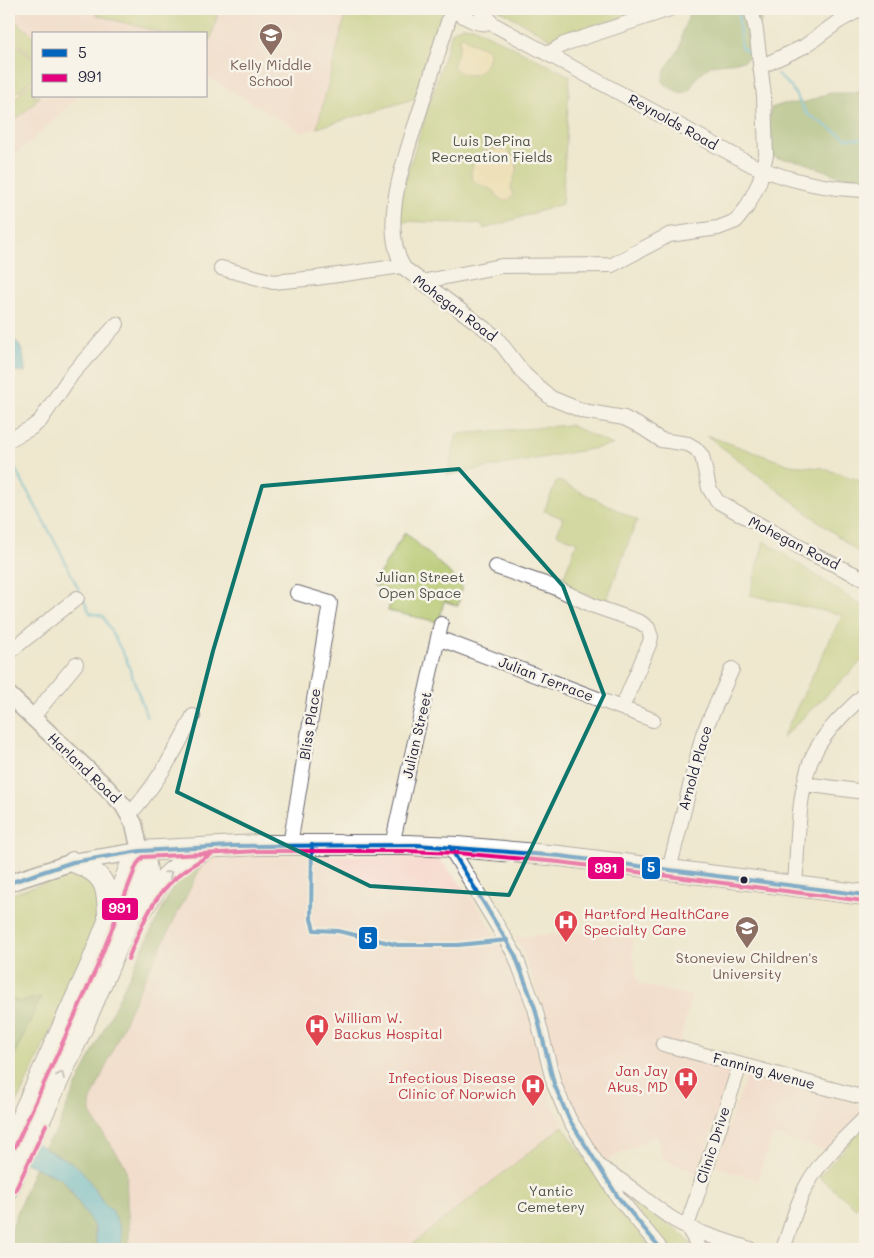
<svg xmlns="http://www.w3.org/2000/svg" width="874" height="1258" font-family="Mali,sans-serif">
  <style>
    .built { fill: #f7d1c7 }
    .green { fill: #b2c66a; stroke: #6a7452 }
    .forest { fill: #8dab5e; stroke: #58664c }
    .sand { fill: #eeda9e; stroke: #887e6c }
    .water { fill: #4cb1cb; stroke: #376a83 }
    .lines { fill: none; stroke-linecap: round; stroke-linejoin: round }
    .stream { stroke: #4cb1cb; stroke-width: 2.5 }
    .minor-casing { stroke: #6a676f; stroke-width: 16 }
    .major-casing { stroke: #6a676f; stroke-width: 19 }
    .highway-casing { stroke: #6a676f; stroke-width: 22 }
    .minor { stroke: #fff; stroke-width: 14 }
    .major { stroke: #fff; stroke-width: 16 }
    .highway { stroke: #fff; stroke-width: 20 }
    .bus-1-casing { stroke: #f7f3e8; stroke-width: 8 }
    .bus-2-casing { stroke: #f7f3e8; stroke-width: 8 }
    .bus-1 { stroke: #0065bd; stroke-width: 4 }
    .bus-2 { stroke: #e5007d; stroke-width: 4 }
    .oneway { stroke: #9c9ca7 }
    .marked { fill: none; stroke: #0f766e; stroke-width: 4; stroke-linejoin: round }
    .bus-dot { fill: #22223b; stroke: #f7f3e8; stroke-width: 2 }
    .labels { text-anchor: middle; stroke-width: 5; stroke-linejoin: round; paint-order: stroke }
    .education-label { font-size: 14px; fill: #785e54; stroke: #f7f3e8 }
    .street-label { font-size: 14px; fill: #22223b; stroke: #f7f3e8 }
    .park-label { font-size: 14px; fill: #4d5349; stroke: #f7f3e8 }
    .health-label { font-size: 14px; fill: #be3a42; stroke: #f7f3e8; text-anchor: start }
    .line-badge { stroke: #f7f3e8; stroke-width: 2 }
    .badge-label { font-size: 14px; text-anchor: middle; font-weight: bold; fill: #fff }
  </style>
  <rect width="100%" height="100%" fill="#f7f3e8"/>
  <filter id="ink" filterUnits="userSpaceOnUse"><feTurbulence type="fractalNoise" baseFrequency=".02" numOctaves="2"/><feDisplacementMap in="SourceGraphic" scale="10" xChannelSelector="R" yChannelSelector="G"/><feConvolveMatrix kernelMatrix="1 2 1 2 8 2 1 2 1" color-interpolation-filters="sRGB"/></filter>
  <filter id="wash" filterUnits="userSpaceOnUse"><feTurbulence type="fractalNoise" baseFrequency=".0096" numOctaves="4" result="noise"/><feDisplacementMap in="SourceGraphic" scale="20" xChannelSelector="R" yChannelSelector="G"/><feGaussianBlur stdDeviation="1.12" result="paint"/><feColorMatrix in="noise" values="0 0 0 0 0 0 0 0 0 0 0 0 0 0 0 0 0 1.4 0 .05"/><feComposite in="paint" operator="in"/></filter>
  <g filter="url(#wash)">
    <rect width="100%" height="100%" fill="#efe8cf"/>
    <path class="built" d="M9,9H347L317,128L302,132L210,78H206V34H34V96H79L9,161Z
      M234,855L436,856L466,890L482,913L508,958L525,1002L552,1105L563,1126L406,1249H129L131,1232L127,1193V1170L125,1165L92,1117L90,1107L92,1097L138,992L203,862Z
      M631,932L633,955L638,984L691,996L680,1042L731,1070L698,1173L662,1159L657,1135L606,1161L596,1149L576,1118L566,1096L538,992L520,945L515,937L576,933Z
      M751,1075L855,1103L862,1109V1113L826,1150L773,1135L757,1180L714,1166L745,1080Z"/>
    <path class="green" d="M98,9H219L209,45L206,44V34H166L96,15Z
      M347,9H445L417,98L317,128Z
      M498,9H647L553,40Z
      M9,16L34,36V58L9,35Z
      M462,26L473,27L570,76L562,204L484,229L482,224L399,221L403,187L452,32Z
      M18,46L34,60V77L18,92L9,86V51L14,47Z
      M34,80V96H40L27,110L9,125V104Z
      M570,425L613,445L447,475L457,434Z
      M706,435L790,465L822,468L865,482V557Z
      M557,480L637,520L606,602L561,584L577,542L557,534L563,518L544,511Z
      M405,532L462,584L458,606L444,601L439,622L388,611L392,593L373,584Z
      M764,541L865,608V658L782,738L842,615L750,595Z
      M77,875H86L101,896C95,941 72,984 53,1025C39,1056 24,1088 9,1118V1067L41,997L21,1002L9,999V895L56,879Z
      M563,1126C591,1169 621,1209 653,1249H406Z
      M861,1130L865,1135V1200L856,1208L819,1177Z
      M619,1184L681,1233L695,1249H669L616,1186Z"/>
    <path class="forest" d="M683,9H767L753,39L754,52L749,57L744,61L711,65L696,78L690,89L684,93C676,92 669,88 663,82C662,67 674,60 680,47C682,42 681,37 683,31C684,26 687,21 689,16Z
      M865,89V178L838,176L803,162L777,158L765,153L771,108L783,104L806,102L829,93H854Z
      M203,863L138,992L90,1103L92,1117L125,1165C128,1175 126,1184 127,1193C127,1212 131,1230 129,1249H119L121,1246V1229L112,1211L105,1205L97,1191L73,1163L43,1147L58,1129L68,1103L176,880Z
      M41,997L9,1067V999L21,1002Z
      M34,1168L62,1179L93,1224L97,1248L95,1249H9V1235Z"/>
    <path class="sand" d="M9,35L34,58V60L18,46L14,47L9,51Z
      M462,36L466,37L468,41L488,49C493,71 467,85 453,66L460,45L459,39Z
      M34,77V80L9,104V86L16,91H20Z
      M490,149L506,150L516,159L517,170L511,186L513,195C510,201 505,202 500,199C498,197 497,194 495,192C486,184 465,187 473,165C476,157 482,153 490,149Z"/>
    <path class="water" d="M9,336C22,341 25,359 25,372L9,371Z
      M9,1128C24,1136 38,1144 53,1153C64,1159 72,1161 82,1171C92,1182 98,1198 109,1209H112C116,1222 127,1235 119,1249H97L95,1228L67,1184L62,1179L9,1156Z"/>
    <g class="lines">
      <path class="stream" d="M738,9L741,47L749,53
        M777,74L791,87L807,114L846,138L865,139
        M13,465L60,551L90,613L103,616L126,659L147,717"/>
    </g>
  </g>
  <g filter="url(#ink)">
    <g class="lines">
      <g class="minor-casing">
        <path id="minor" d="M452,9C442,41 432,72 422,104C408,150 377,223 404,268L496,337L525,375L551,398L583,411L624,418L638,425L661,440L688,444L695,448L702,456L709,488L717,501L814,555L865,579
          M452,9C464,16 476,26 491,23
          M480,9L487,15L491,23L752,165C787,180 827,189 865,190
          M548,54L564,44L670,9
          M760,67L805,46L839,21L861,9
          M221,268L273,282L316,278L402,266
          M421,282L501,266L612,265L669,235L718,228L736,221L747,207L759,183L766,155L764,96L756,30L751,9
          M9,440L31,428L40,421L72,374L117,324
          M496,567L554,587L594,606L640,622L648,628L651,637L650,642L622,708
          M438,638L653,720
          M9,652L77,598
          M32,718L76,664
          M804,784L865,792
          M130,814C156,785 176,751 193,716
          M290,845L330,603L297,593
          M392,845L441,624
          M450,847L515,955L535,1008L554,1084L569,1119L618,1197L661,1249
          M669,870L703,734L732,669
          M795,886C798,847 797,781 817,748C828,728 848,710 865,694
          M663,1044L865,1098
          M599,1167C625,1180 646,1202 671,1218C695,1233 724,1240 750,1249
          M700,1249L687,1226L740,1065
          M783,1249C791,1228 796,1203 808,1183C822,1158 845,1138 865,1118"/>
      </g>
      <g class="major-casing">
        <path id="major" d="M9,695L105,786L123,805L134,824L140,851L73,862L9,883"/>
      </g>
      <g class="highway-casing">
        <path id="highway" d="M140,851L259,845H407L457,847L560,856L865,895
          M73,862C105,874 107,883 108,916
          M143,909C162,876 174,866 208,849
          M9,1144L91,964L132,861L140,851
          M9,1188L82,1029L132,913L147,870L145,860L140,851"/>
      </g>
      <use href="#minor" class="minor"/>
      <use href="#major" class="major"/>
      <use href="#highway" class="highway"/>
      <g class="bus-1-casing">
        <path id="bus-1" d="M312,845L311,919L314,930L338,931L398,945H458L507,940
          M450,847L515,955L535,1008L554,1084L569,1119L618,1197L661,1249
          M9,883L73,862L140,851L232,846L417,845L560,856L865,895"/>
      </g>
      <g class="bus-2-casing">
        <path id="bus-2" d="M128,959C149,907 159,881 212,854
          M15,1147L97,967L137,864L143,857L259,851H407L457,853L559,862L864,901
          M15,1191L46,1125"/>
      </g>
      <use href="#bus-1" class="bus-1"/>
      <use href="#bus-2" class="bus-2"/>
    </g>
    <defs><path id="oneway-chevron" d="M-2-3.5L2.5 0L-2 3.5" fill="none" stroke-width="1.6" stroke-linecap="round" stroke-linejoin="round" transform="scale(1.25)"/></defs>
    <g class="oneway">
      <use href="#oneway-chevron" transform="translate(169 874) rotate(-41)"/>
      <use href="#oneway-chevron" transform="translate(61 1075) rotate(-65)"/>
    </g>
  </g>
  <path d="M0 0H874V1258H0ZM459,469L563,586L604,695L509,895L370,886L177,792L213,651L262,486Z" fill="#efe8cf" fill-opacity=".55" fill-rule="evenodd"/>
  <path class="marked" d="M459,469L563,586L604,695L509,895L370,886L177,792L213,651L262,486Z"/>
  <defs>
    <g id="school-pin" transform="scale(1.25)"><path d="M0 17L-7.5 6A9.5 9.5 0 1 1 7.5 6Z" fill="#8d6e63" stroke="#f7f3e8"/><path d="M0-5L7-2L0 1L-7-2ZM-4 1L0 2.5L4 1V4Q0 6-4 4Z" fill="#fff"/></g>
    <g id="hospital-pin" transform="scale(1.25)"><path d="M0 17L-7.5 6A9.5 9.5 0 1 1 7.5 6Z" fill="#e0444e" stroke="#f7f3e8"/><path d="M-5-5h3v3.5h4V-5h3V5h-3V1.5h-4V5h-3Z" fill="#fff"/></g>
  </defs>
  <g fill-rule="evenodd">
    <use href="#school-pin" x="271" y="35"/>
    <use href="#hospital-pin" x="566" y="922"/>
    <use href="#school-pin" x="747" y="928"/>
    <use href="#hospital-pin" x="317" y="1026"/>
    <use href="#hospital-pin" x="686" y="1079"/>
    <use href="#hospital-pin" x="533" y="1086"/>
  </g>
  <circle class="bus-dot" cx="744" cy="880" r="4.5"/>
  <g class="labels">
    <g class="education-label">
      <text x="271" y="70">Kelly Middle<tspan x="271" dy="16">School</tspan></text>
      <text x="747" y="963">Stoneview Children's<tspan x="747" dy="16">University</tspan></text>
    </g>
    <g class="street-label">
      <text transform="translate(673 122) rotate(29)" y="5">Reynolds Road</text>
      <text transform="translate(455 308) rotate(37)" y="5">Mohegan Road</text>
      <text transform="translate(794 543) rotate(27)" y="5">Mohegan Road</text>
      <text transform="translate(546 679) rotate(21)" y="5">Julian Terrace</text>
      <text transform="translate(310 724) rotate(-81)" y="5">Bliss Place</text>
      <text transform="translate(417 735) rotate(-77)" y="5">Julian Street</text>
      <text transform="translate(84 768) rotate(44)" y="5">Harland Road</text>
      <text transform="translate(695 768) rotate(-74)" y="5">Arnold Place</text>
      <text transform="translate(764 1071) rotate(15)" y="5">Fanning Avenue</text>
      <text transform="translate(713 1145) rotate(-72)" y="5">Clinic Drive</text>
    </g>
    <g class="park-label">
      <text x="492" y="146">Luis DePina<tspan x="492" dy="16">Recreation Fields</tspan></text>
      <text x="420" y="582">Julian Street<tspan x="420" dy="16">Open Space</tspan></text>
      <text x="551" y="1196">Yantic<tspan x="551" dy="16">Cemetery</tspan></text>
    </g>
    <g class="health-label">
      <text x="584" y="919">Hartford HealthCare<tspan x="584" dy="16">Specialty Care</tspan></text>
      <text x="334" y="1023">William W.<tspan x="334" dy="16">Backus Hospital</tspan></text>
      <text x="668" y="1076" text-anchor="end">Jan Jay<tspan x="668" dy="16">Akus, MD</tspan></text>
      <text x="516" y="1083" text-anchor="end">Infectious Disease<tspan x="516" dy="16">Clinic of Norwich</tspan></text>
    </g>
  </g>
  <g class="line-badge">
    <rect x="641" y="856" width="20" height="24" rx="5" fill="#0065bd"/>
    <rect x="587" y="856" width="38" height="24" rx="5" fill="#e5007d"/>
    <rect x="101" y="897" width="38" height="24" rx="5" fill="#e5007d"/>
    <rect x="358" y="926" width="20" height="24" rx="5" fill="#0065bd"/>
  </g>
  <g class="badge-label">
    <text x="651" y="872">5</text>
    <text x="606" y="873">991</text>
    <text x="120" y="913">991</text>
    <text x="368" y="943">5</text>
  </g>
  <rect width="874" height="1258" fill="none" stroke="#f7f3e8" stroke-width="30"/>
  <rect x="32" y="32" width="175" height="65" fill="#f7f3e8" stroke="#a29fa3"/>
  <rect x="42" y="49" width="25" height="8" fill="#0065bd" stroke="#a29fa3"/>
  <text x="78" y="58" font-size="15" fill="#22223b">5</text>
  <rect x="42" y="74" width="25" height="8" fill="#e5007d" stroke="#a29fa3"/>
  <text x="78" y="82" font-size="15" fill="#22223b">991</text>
</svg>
